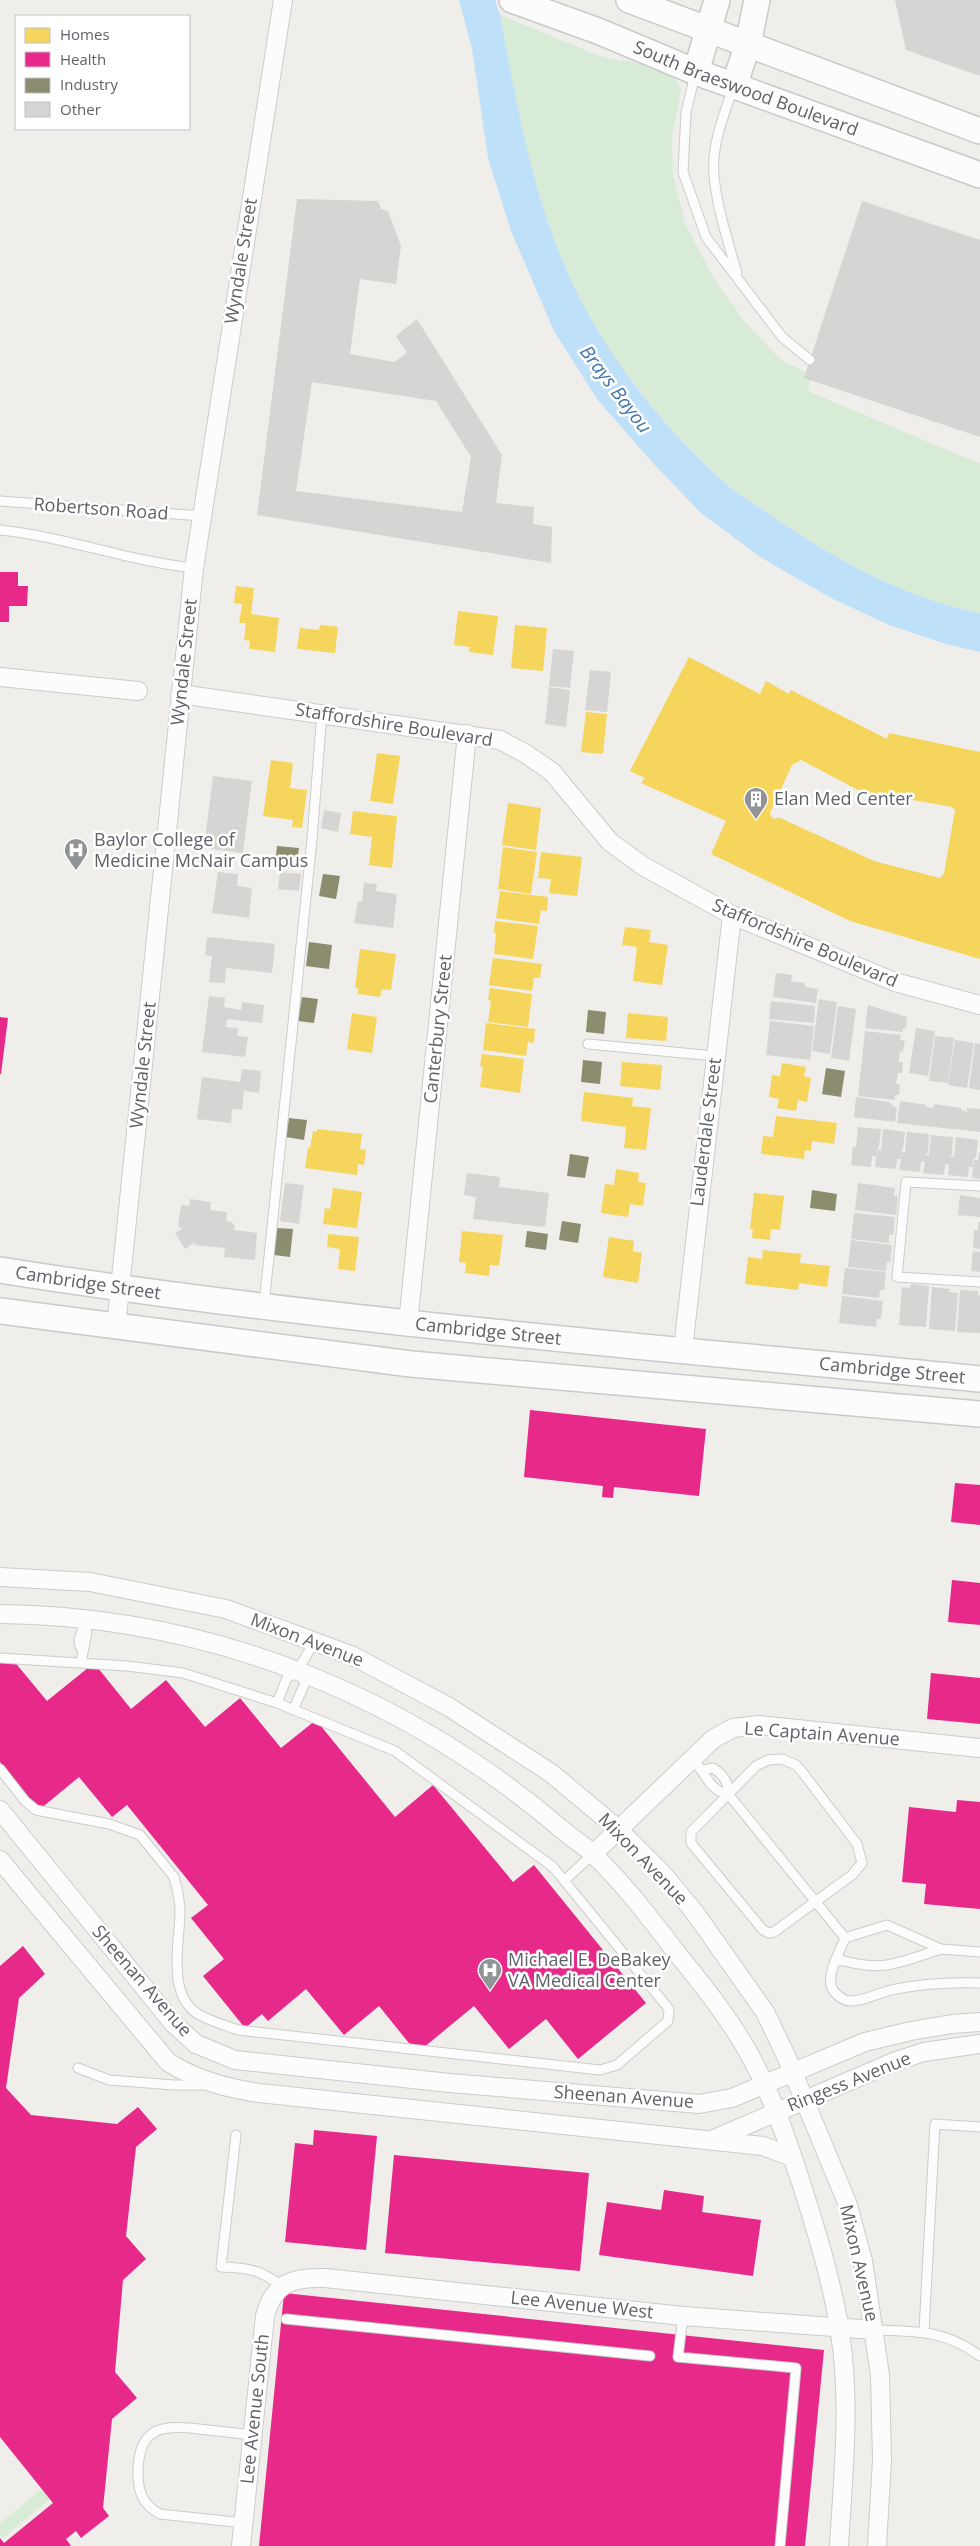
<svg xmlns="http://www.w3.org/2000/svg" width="980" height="2546" font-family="'Open Sans',sans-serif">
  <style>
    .green { fill: #d8ebd6 }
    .water { fill: #bfe0f9 }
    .homes { fill: #f6d55c; fill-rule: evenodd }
    .health { fill: #e7298a }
    .industry { fill: #8c8c6e }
    .building { fill: #d6d5d3; fill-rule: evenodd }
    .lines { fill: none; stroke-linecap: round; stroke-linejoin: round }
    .lane-casing { stroke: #cbcccc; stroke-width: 11 }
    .street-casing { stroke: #cbcccc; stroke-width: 20 }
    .secondary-casing { stroke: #cacacb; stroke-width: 28 }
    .lane { stroke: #fdfcfc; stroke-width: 9 }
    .street { stroke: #fdfcfc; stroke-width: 18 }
    .secondary { stroke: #fdfcfc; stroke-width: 25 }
    .labels { text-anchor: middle; stroke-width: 5; stroke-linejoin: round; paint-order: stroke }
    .street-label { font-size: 18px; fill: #5f6368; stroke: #fff }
    .poi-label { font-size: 18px; fill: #5f6368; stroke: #fff; text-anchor: start }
    .water-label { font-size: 19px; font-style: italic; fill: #4174aa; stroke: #fff }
  </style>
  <rect width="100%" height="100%" fill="#efeeea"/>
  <path class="green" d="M500,15L597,55L620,61L628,60L675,77L681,90L672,137L673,174L685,224L716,282L745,322L780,359L811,375L808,391L980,464V613C903,598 833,558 769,514C755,504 738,495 725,483C654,419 591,337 557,247C528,172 515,94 500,15Z
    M42,2489L50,2499L3,2538L0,2535V2523Z"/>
  <path class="water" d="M459,0H495L500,15C515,94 528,172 557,247C591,337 654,419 725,483C738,495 755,504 769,514C833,558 903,598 980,613V652L946,644L889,625L829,597L762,558L702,514L652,462L597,399L554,331L511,231L488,158L472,48Z"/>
  <path class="homes" d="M236,586L254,588L251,614L279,618L275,652L249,649L250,641L244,640L246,623H239L242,604L234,603Z
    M458,611L498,616L493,655L469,652L470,647L454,645Z
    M320,625L338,627L335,653L297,649L300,628L319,630Z
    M515,625L547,628L543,671L511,668Z
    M689,657L760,694L766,681L789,694L791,690L887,739L889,733L980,752V959L850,921L711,854L726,821L641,783L645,778L630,771ZM801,760L881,802L885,795L952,807L955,810L944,873L940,878L874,861L778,817L776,819L772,818L770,813L792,765Z
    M586,712L607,714L603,754L581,752Z
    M377,753L400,756L393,804L370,801Z
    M271,760L293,763L290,788L307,790L302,828L292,827L293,820L263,816Z
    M508,803L541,808L536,850L502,845Z
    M353,811L397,816L392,868L369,865L372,837L350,834Z
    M503,847L537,852L531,894L498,889Z
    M541,852L582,857L577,896L549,893L551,879L538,878Z
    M500,891L548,897L547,911L541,910L539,924L496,918Z
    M495,921L538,926L533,959L494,954L496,933H494Z
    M625,927L651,930L649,942L668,945L662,985L633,981L637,947L622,945Z
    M360,949L396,954L391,990L382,989L380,997L358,994V988L355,987Z
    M493,958L542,964L540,978L534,977L532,991L489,985Z
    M490,988L532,994L528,1027L488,1022L491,1001L488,1000Z
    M352,1013L377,1017L372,1053L347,1049Z
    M628,1013L668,1017L666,1041L626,1038Z
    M486,1023L535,1029L534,1043L528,1042L526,1056L483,1050Z
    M482,1054L524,1059L520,1093L480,1087L483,1067L480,1066Z
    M622,1062L662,1065L660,1090L620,1086Z
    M782,1063L806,1067L804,1076L811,1078L807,1102L798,1100L796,1111L777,1108L779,1099L769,1097L772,1075L780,1076Z
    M584,1092L633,1098L632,1106L651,1108L646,1150L624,1148L626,1127L581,1121Z
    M776,1116L837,1123L834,1144L812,1141L811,1151L805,1150L804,1159L761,1154L763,1136L773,1137Z
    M317,1129L362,1134L360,1149L366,1150L364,1165L358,1164L357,1175L305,1168L308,1147L310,1148L313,1131L317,1132Z
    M616,1169L639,1173L638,1182L646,1183L643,1206L630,1204L628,1217L601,1213L605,1184L614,1185Z
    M333,1188L362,1192L357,1228L323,1224L325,1208L330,1209Z
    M754,1193L784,1196L780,1230L771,1229L770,1240L752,1238L753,1229H750Z
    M462,1231L503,1235L499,1266L490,1265L489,1276L465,1273L466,1263L459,1262Z
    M328,1234L359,1237L355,1271L338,1269L340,1249L327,1247Z
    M609,1237L634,1241L633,1251L642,1253L638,1283L603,1277Z
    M763,1250L801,1254L800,1263L830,1266L827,1287L799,1283L798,1290L745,1284L748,1257L762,1259Z"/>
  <path class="health" d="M0,572H18V586H28L27,606H9V622H0Z
    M0,1017L8,1018L1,1074H0Z
    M530,1410L706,1429L699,1496L614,1487L613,1498L602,1497L603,1486L524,1477Z
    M955,1483L980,1485V1525L951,1522Z
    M952,1580L980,1583V1625L948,1622Z
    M8,1654L47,1701L94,1663L131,1709L166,1680L205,1727L240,1698L281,1748L316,1720L395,1817L433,1785L513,1882L534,1865L646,2003L578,2059L546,2019L509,2049L474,2006L417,2053L379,2006L344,2035L306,1989L268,2021L262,2014L245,2028L203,1976L224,1959L191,1918L208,1905L127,1805L112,1817L79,1777L39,1810L0,1762V1660Z
    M931,1673L980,1678V1724L927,1719Z
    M957,1800L980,1802V1909L924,1904L926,1884L902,1882L909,1807L956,1812Z
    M23,1946L45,1974L19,1998L6,2088L31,2115L117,2124L138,2107L157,2129L136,2147L126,2236L146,2259L123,2280L115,2372L137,2398L112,2419L103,2508L109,2516L81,2538L76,2531L66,2539L71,2546H0V2538L4,2543L53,2503L0,2437V1966Z
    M314,2130L377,2136L366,2250L285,2242L295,2143L313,2145Z
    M394,2155L589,2173L580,2271L385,2253Z
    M664,2190L704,2196L702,2212L761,2220L753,2276L599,2255L607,2202L661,2210Z
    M284,2293L824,2350L805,2546H259Z"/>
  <path class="industry" d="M277,846L299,848L296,868L275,866Z
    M323,874L340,876L336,899L319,896Z
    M309,942L332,945L329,969L306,966Z
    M302,997L318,999L314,1023L298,1021Z
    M588,1010L606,1012L604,1034L586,1032Z
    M583,1060L602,1062L600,1084L581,1082Z
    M826,1068L845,1071L841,1097L822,1094Z
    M289,1118L307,1120L304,1140L286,1137Z
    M570,1154L589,1157L585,1178L567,1176Z
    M812,1190L837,1194L835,1211L810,1208Z
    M562,1221L581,1224L578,1243L559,1240Z
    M277,1228L293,1229L290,1257L274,1255Z
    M527,1231L548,1234L546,1250L525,1247Z"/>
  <path class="building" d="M895,0H980V76L906,50Z
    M297,199L378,201L381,209L388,211L401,246L396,284L360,279L350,354L394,362L407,353L396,336L417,319L502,455L496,503L534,507L533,524L552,527L551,563L257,515ZM312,382L436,401L471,457L462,512L296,491Z
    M862,201L980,240V437L804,378Z
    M553,649L574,651L570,688L549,686Z
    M590,670L611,672L607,712L585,710Z
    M549,687L570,690L566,727L545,724Z
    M213,776L252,781L243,853L204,848Z
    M324,810L341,813L338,832L321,828Z
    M218,872L238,874L237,886L252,888L249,918L212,913Z
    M280,872L301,874L299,891L278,889Z
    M364,883L377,884L376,891L397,894L393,928L354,923L358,901L362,902Z
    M207,937L275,944L272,973L226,968L225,983L209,982L212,956L205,955Z
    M776,973L792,975L791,981L805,983V987L818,989L816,1003L773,997Z
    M209,996L225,998L224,1007L241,1010L242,1002L264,1005L262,1023L227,1019L226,1027L238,1028L237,1036L248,1037L245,1057L202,1052Z
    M819,999L837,1002L830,1054L812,1051Z
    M771,1001L815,1006L814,1023L769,1019Z
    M868,1005L907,1017L906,1028H903V1032L865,1028Z
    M838,1006L856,1009L849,1061L831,1058Z
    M770,1021L814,1026L810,1060L766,1055Z
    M916,1028L935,1031L928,1076L909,1073Z
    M865,1031L901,1035L900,1040L905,1041L903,1052L900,1051L899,1057V1062H903L902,1073H898L896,1084H900L899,1095H895V1100L858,1096Z
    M935,1036L954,1038L948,1083L929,1081Z
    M955,1040L974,1043L967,1088L948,1085Z
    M975,1043L980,1044V1090L969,1088Z
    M242,1069L261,1071L259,1093L244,1091L242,1110L232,1109L231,1123L197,1119L202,1077L240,1082Z
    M856,1097L889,1102L897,1109L895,1122L854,1117Z
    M900,1101L927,1105L926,1107L933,1108L934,1104L961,1108V1110L967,1112V1108L980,1109V1132L897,1123Z
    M858,1127L881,1129L879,1146L875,1157L872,1156L871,1167L851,1165L853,1147H856Z
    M883,1129L905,1132L903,1149L901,1152H905L907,1132L929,1134L928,1152L925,1155H929L931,1135L953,1137L952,1155L949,1157H954L956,1137L978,1140L976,1157L973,1160V1167H969L968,1177L948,1175L949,1165L945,1164L944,1175L923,1173L925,1162L921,1161L920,1172L899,1170L901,1159H897L896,1169L875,1167L877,1149L881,1150Z
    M979,1152H980V1179L972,1178L974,1160H978Z
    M467,1173L500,1177L499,1187L549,1193L545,1227L473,1219L476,1197L464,1195Z
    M285,1183L304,1185L299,1224L280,1221Z
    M858,1183L895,1188L894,1196H898L896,1215L855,1210Z
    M960,1195L980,1198V1217L958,1215Z
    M190,1199L211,1202L210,1210L227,1212L226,1221L231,1222L235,1226L234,1230L257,1233L255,1260L224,1257L225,1248L194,1245L195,1242L185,1249L175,1233L183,1228L178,1227L181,1205L189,1206Z
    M854,1213L895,1217L893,1235H889V1243L851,1239Z
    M978,1222H980V1249L973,1248L974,1230H978Z
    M851,1240L892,1245L890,1263L887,1262L886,1271L848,1267Z
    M973,1251L980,1252V1272L971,1271Z
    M845,1268L886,1272L884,1290H880L879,1298L842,1294Z
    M911,1284L929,1286L926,1327L899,1325L902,1287L910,1288Z
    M932,1287L950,1289L949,1292L958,1293L955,1331L929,1329Z
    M960,1290L978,1291V1295H980V1333L957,1332Z
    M842,1296L883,1301L881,1319H877L876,1327L839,1323Z"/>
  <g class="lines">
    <g class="lane-casing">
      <path id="lane" d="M695,75L686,112L683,172L706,237L782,337L810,360
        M734,86C724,114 711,146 714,176C717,208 728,241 737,273
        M0,501L202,516
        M0,530C66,537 128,561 194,568
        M588,1044L715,1056
        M980,1186L906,1182L897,1277L980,1282
        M264,1305L312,839L322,713
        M82,1650C75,1639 83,1633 84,1623
        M0,1658L127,1666L183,1673L277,1703L395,1751L553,1867L669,2009L668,2021L617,2065L600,2070L238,2030C225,2025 209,2021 198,2014C166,1994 180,1942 180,1911C180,1900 177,1888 174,1877L140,1835L109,1824L36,1810L25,1801L0,1769
        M81,1663L87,1632L84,1627
        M277,1703L287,1678L298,1670L314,1642
        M293,1710L305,1683L299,1672
        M782,1759L796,1765L803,1773L857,1844L862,1863L852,1875L774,1932L769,1933L763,1930L691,1843V1832L756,1766L768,1760Z
        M693,1760C707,1774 707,1789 729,1795C728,1782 724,1775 713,1768L703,1770
        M729,1795L845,1938
        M565,1880L593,1854
        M980,1952L941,1949L887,1925L845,1938C840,1951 828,1971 831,1986C834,1994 843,2001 851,2001C866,2001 882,1991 896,1989C922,1984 953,1982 980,1983
        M837,1959C883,1973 897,1963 941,1949
        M78,2068L109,2080L174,2085H205
        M236,2135L221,2267C249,2268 259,2269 282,2286
        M683,2316L678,2357L796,2368L780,2546
        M286,2319L650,2356
        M874,2330C916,2331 945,2330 980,2356
        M924,2331L935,2124L980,2127
        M244,2523L160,2514C143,2505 138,2492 138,2473C138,2428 161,2424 199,2429C217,2431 235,2433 253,2435"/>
    </g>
    <g class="street-casing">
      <path id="street" d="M0,677L138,691
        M180,694L500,740L526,754L552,772L610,842L643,866L732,915L895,982L980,1005
        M408,1324L467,734
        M116,1327L194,568L283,0
        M683,1349L732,915
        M0,1577L90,1582L226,1609L353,1656L449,1707L551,1773L618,1829L663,1874L695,1913L765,2012L787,2058L848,2205L863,2261L880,2375L882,2460L877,2546
        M0,1614C210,1616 407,1696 565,1832C574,1840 585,1846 593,1854C624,1884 650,1918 676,1952C701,1983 727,2015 747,2050C773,2096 789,2145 805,2195C819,2240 833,2286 840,2333C851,2403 843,2476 839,2546
        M0,1810L173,2023L196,2044L235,2060L450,2083L699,2104L732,2098L865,2042L911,2031L952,2024L980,2022
        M593,1854L713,1739L733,1728L759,1725L980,1748
        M0,1860L168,2062C196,2080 226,2088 259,2093L763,2146L792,2157
        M714,2139L896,2061L924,2052L980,2044
        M241,2546L265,2316C274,2282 293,2277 325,2278L683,2316L874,2330"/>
    </g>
    <g class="secondary-casing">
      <g id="secondary">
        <path id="s1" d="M512,0L598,31L696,72L980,175"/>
        <path d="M629,0L980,131"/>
        <path d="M696,72L717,0"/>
        <path d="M734,86L748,44L757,0"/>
        <path id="s2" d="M0,1270C325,1321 653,1347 980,1379"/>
        <path d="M0,1311L411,1364L980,1414"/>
      </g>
    </g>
    <use href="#lane" class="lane"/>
    <use href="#street" class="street"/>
    <use href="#secondary" class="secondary"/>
  </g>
  <defs>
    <g id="building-pin" transform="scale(1.25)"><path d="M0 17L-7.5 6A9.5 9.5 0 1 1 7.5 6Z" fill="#919496" stroke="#fff"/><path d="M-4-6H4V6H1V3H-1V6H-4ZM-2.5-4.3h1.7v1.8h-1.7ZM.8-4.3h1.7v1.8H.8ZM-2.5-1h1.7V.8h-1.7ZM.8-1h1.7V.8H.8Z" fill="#fff"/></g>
    <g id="hospital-pin" transform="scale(1.25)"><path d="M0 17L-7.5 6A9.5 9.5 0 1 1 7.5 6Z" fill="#919496" stroke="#fff"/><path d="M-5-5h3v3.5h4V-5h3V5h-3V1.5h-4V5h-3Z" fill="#fff"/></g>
  </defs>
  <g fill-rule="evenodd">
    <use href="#building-pin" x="756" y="799"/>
    <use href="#hospital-pin" x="76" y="850"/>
    <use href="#hospital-pin" x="490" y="1970"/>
  </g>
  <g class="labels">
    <g class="street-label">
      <text dy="6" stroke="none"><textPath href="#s1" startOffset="250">South Braeswood Boulevard</textPath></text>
      <text transform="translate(241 261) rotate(-81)" y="6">Wyndale Street</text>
      <text transform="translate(101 509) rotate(4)" y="6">Robertson Road</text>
      <text transform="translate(184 662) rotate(-84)" y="6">Wyndale Street</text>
      <text transform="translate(394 725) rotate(9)" y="6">Staffordshire Boulevard</text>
      <text transform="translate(805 943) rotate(23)" y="6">Staffordshire Boulevard</text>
      <text transform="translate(438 1029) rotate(-84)" y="6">Canterbury Street</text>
      <text transform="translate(143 1065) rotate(-84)" y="6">Wyndale Street</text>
      <text transform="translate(706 1132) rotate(-83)" y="6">Lauderdale Street</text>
      <text dy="6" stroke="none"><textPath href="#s2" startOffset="89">Cambridge Street</textPath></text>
      <text dy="6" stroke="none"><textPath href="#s2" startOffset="492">Cambridge Street</textPath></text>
      <text dy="6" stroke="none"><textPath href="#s2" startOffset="898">Cambridge Street</textPath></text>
      <text transform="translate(307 1640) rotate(21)" y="6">Mixon Avenue</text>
      <text transform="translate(822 1734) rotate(4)" y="6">Le Captain Avenue</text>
      <text transform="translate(643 1859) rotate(46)" y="6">Mixon Avenue</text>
      <text transform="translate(142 1981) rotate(49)" y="6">Sheenan Avenue</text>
      <text transform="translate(849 2082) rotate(-22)" y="6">Ringess Avenue</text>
      <text transform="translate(624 2097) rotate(4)" y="6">Sheenan Avenue</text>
      <text transform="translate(859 2263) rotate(77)" y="6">Mixon Avenue</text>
      <text transform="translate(582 2305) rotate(6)" y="6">Lee Avenue West</text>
      <text transform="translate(255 2409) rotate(-84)" y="6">Lee Avenue South</text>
    </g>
    <g class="poi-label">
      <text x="774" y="805">Elan Med Center</text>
      <text x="94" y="846">Baylor College of<tspan x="94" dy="21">Medicine McNair Campus</tspan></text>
      <text x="508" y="1966">Michael E. DeBakey<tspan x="508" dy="21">VA Medical Center</tspan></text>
    </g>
    <g class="water-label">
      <text transform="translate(616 389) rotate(53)" y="7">Brays Bayou</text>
    </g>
  </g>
  <rect x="15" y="15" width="175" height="115" fill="#ffffff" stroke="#bfc1c3"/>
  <rect x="25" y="28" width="25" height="15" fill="#f6d55c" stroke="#bfc1c3"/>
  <text x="60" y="40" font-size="15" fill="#5f6368">Homes</text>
  <rect x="25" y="52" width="25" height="15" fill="#e7298a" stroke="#bfc1c3"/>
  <text x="60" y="65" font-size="15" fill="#5f6368">Health</text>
  <rect x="25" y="78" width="25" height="15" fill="#8c8c6e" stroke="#bfc1c3"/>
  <text x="60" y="90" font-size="15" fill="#5f6368">Industry</text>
  <rect x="25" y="102" width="25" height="15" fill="#d6d5d3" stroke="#bfc1c3"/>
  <text x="60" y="115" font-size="15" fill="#5f6368">Other</text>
</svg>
